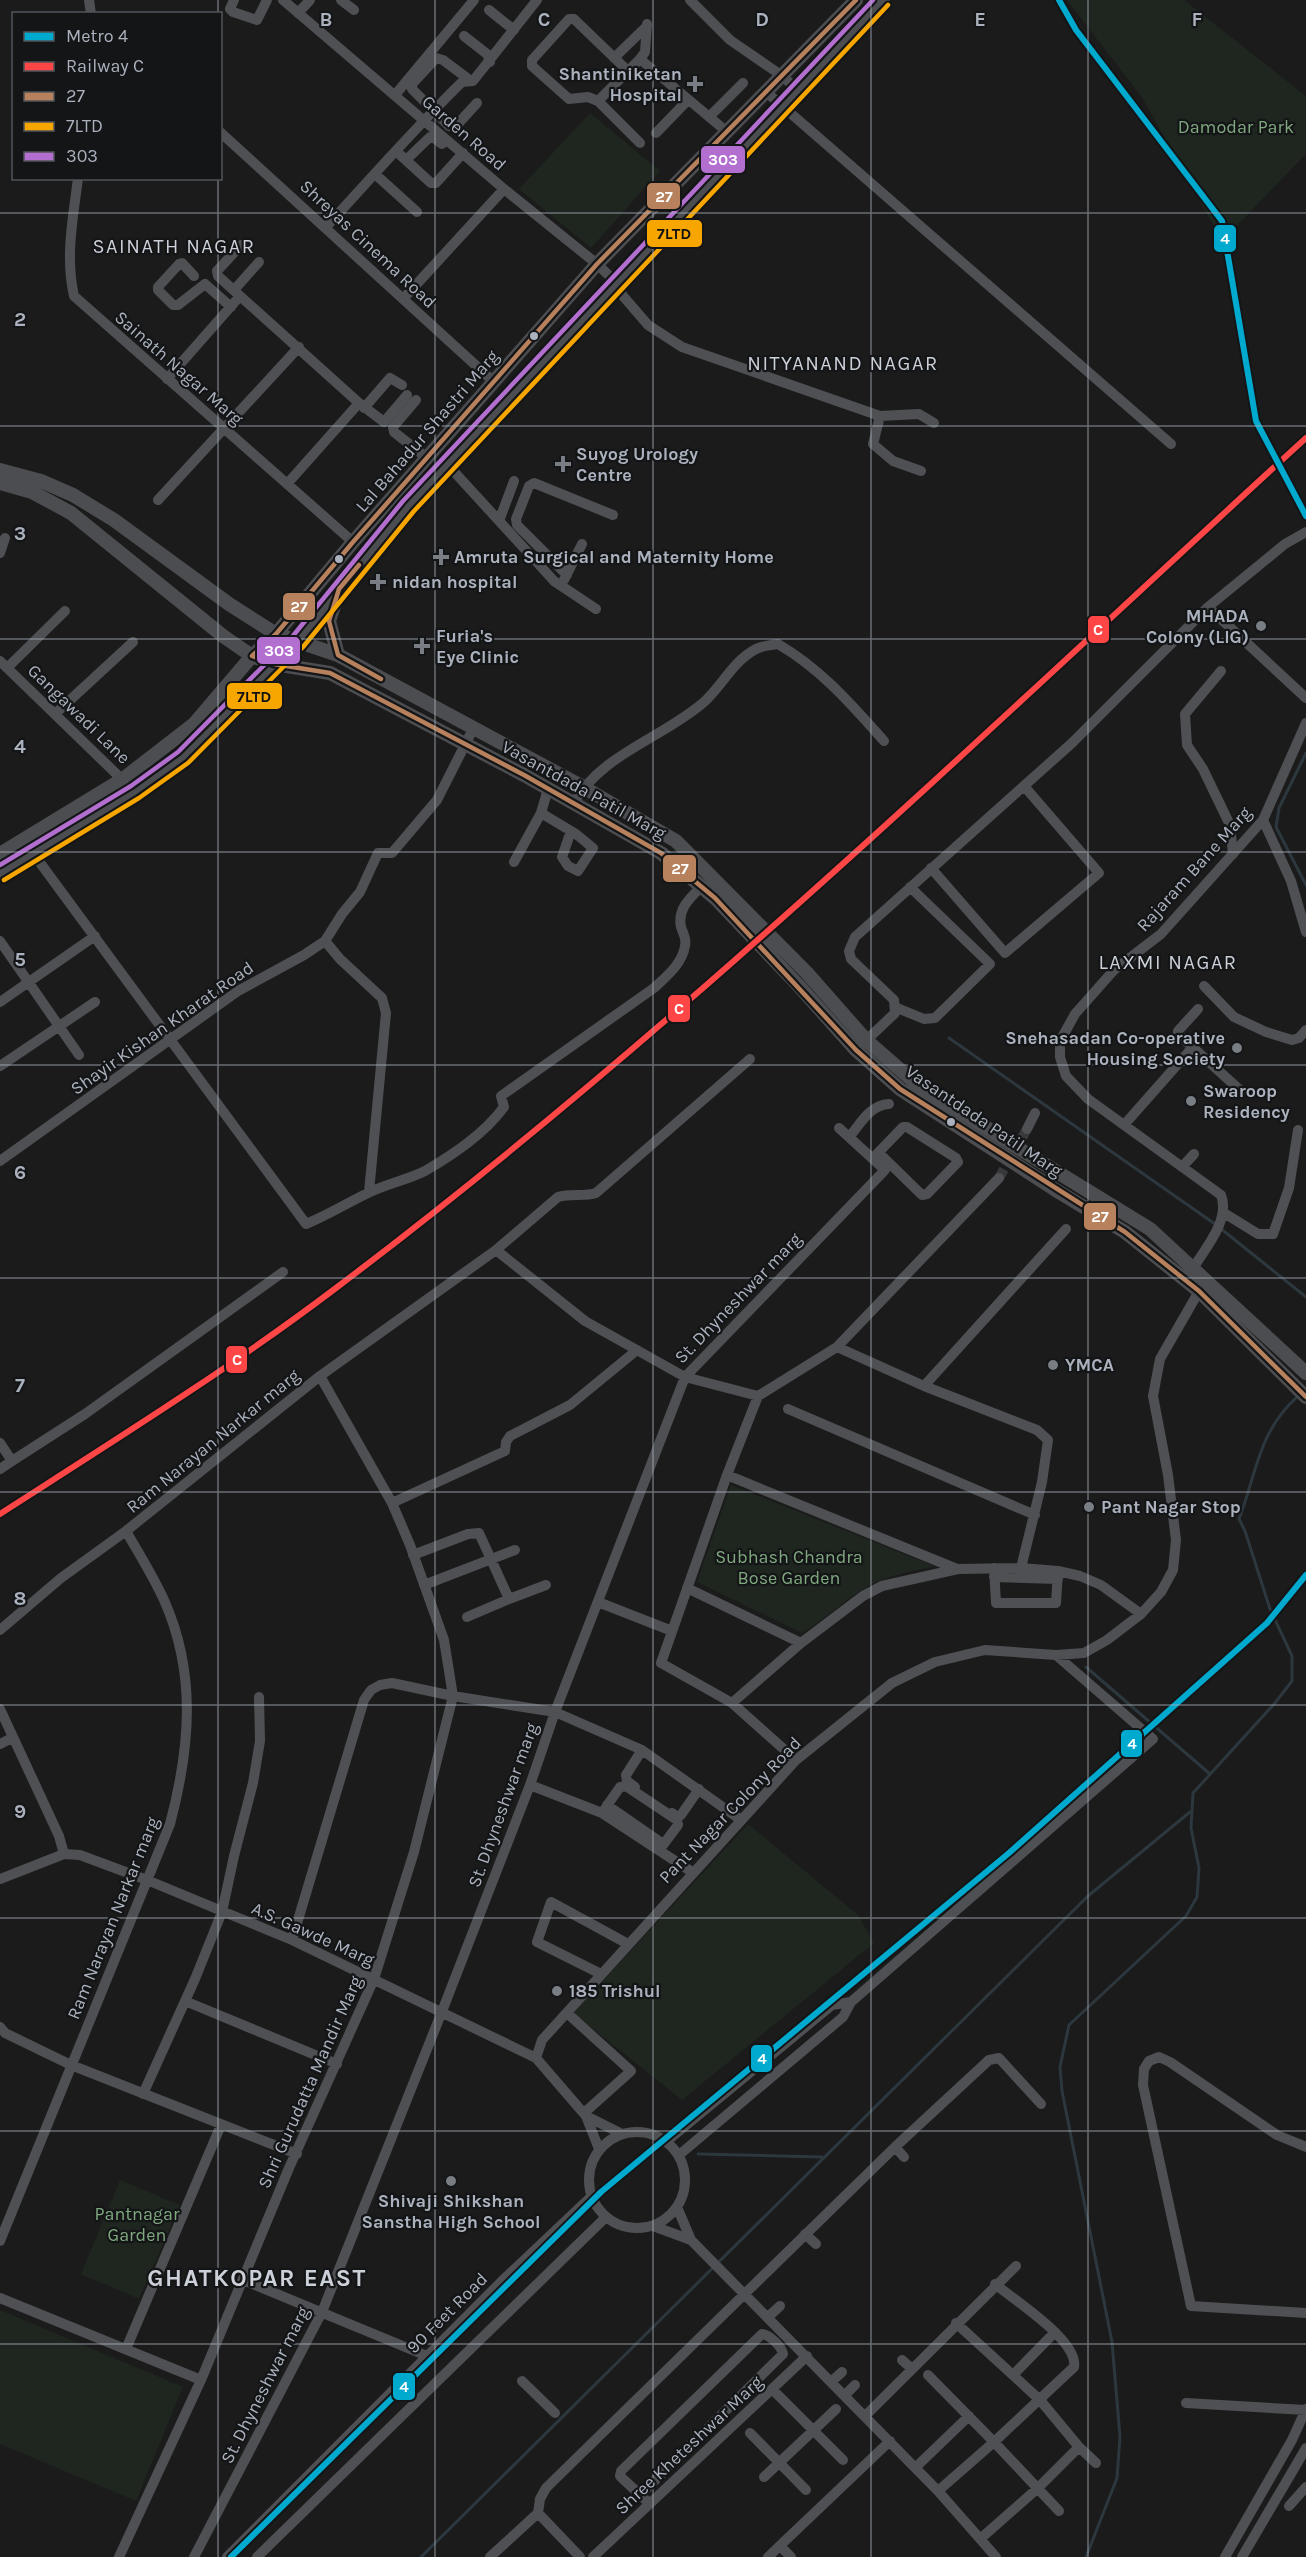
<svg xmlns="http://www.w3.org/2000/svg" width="1306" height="2557" font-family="Karla,sans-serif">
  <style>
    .green { fill: #1e261f }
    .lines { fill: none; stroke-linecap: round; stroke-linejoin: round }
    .stream { stroke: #2c373e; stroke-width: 3 }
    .minor-tunnel { stroke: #38393b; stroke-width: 10; stroke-dasharray: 10 5; stroke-linecap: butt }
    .minor { stroke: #4f5054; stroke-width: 10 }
    .major { stroke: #4c4d50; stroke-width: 14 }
    .bus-1-casing { stroke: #141517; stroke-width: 9 }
    .bus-2-casing { stroke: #141517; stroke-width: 9 }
    .bus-3-casing { stroke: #141517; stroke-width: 9 }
    .bus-1 { stroke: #b6815c; stroke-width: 4.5 }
    .bus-2 { stroke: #f7a600; stroke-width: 4.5 }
    .bus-3 { stroke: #b36fd0; stroke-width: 4.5 }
    .rail-1-casing { stroke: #141517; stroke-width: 10 }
    .rail-1 { stroke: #ff4646; stroke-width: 6 }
    .metro-1-casing { stroke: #141517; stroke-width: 10 }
    .metro-1 { stroke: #00a9ce; stroke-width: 6 }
    .grid { fill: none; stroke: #abb2bd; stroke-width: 1.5; stroke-opacity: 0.55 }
    .poi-dot { fill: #797d84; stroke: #141517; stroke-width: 2 }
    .bus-dot { fill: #abb2bd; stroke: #141517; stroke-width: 2 }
    .labels { text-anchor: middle; stroke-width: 4.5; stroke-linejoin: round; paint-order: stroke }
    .poi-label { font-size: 18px; font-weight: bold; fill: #abb2bd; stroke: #141517; text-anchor: start }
    .park-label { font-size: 18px; fill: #80a980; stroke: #141517 }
    .street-label { font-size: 18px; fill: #abb2bd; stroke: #141517 }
    .neighbourhood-label { font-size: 20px; letter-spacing: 1.5px; fill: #ccd0d8; stroke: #141517 }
    .district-label { font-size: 24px; font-weight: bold; letter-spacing: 1.5px; fill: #ccd0d8; stroke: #141517 }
    .grid-label { font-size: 20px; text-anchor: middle; font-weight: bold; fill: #abb2bd; stroke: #141517; stroke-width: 4.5; stroke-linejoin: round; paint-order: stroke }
    .line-badge { stroke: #141517; stroke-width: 2 }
    .badge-label { font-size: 16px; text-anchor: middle; font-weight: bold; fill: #fff }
    .pale-badge-label { font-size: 16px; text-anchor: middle; font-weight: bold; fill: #111 }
  </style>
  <rect width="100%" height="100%" fill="#1b1b1b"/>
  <path class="green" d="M1067,0H1184L1306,96V154L1222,241L1143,99Z
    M590,113L660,171L591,248L519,189Z
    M731,1485L934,1566C918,1570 900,1573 884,1579C853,1590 830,1617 802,1633L697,1582Z
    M748,1824L858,1915L874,1943L682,2100L573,2013Z
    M120,2180L180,2205L139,2299L81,2274Z
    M0,2310L183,2387L136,2501L0,2444Z"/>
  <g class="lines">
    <path class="stream" d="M1306,753L1279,808L1276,827L1306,885
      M949,1038L1215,1224
      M1220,1228L1306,1297
      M1086,1667L1210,1774
      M698,2154L822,2157
      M421,2557L1088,1896L1190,1812
      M1086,2557L1117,2478L1120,2437L1112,2342L1062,2091L1060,2067L1069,2025L1186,1916L1197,1897L1199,1868L1191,1828L1193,1793L1275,1703L1292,1681V1656L1270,1609L1245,1531L1239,1519C1257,1472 1258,1432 1298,1396"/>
    <path class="minor-tunnel" d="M999,1178L1027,1129"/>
    <path class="minor" d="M89,0L91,14
      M234,0L230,9L233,12L257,20L267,0
      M283,0L504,189L597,264L617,283L623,296L648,325L682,347L880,416L919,414L934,423
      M341,0L354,10
      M690,0L730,40L781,75L798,90
      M489,10L514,30
      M298,13L310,0
      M464,36L487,54L490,62
      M614,58L647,26
      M640,59L645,52L647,24
      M628,71L574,19H569L532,60V66L569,99L588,97L598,101L640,143
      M471,81L443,60L436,58L412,84V89L449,126L455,127L477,103
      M765,91L1171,444
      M395,95L474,0
      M598,101L640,59L726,131
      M709,117L743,83
      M220,132L494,382
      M656,133L688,100
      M397,152L431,183H436L463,153
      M406,160L430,137H433L442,144
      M375,174L417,212
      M78,178C73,219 65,256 74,296L353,542
      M326,227C371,178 415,128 462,82L473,81L537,0
      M194,276L182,263L179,264L158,287V290L173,305H178L205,284L231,307
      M234,290L259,262
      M240,296L218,276L217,271L241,245
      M403,299L504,189
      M167,379L240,296L359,403L287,484
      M416,400L393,427L394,432L427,458
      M359,403L384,422L407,395
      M364,408L390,378L402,385
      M880,416L873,444L893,461L921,471
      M447,464L554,581L596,609
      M158,500L299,347
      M499,521L514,481
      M0,553L5,538
      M567,575L517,525L516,519L529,486L534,483L613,515
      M564,580L582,544
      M1208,607L1306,698
      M0,661L135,792
      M7,668L65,611
      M1221,671L1185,714L1187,745L1203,769L1230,825L1233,854
      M56,713L133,642
      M574,803C601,754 663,738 704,702C722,686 733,661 756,649C762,646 771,645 778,644C821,669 851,704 884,741
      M541,813L576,834L593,848L578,871L568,866L562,857L571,831
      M1263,820L1291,881L1306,932
      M24,841L306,1224C328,1215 347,1203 368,1193C386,1184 407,1180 425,1171C454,1154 484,1134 504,1107L501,1096L654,988C667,976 682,964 685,946C687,939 683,933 681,927C677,909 690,898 702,886
      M514,862L541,813L548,789
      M931,868L1005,953L1099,873L1024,786
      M0,941L79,1055
      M325,941L340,959L382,998L386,1013L369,1192
      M1204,986L1234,1017L1266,1032L1292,1040L1299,1038L1306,1030
      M0,1002L95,936
      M895,1007L924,1019L935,1018L990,964L910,887
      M1198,1009L1178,1031V1034L1241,1091
      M856,1050L895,1013L894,1000L851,959L849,951L855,937L1072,743L1208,607L1285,544L1306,532
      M0,1066L95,1002
      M1124,1125L1192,1048
      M1027,1129L1035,1113
      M850,1136C861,1123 870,1105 889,1104
      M874,1157L903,1127H907L956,1158L958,1162L927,1194L922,1195L881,1155
      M0,1161L238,991L304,955L325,941L342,914L360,892L378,853H392L437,800L473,729
      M1182,1167L1194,1154
      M1224,1213L1258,1234H1273L1289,1188L1298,1130
      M496,1250L585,1321L685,1377L758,1396
      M1190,1273C1203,1251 1231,1221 1221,1195L1088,1099L1066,1076L1060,1057V1041L1075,1014L1114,970L1161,934L1263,820L1306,723
      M837,1347L924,1386L1037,1430L1048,1440L1042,1482L1021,1568
      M924,1386L1066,1229
      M788,1409L1035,1515
      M0,1443L12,1461L0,1469
      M12,1461L85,1414L283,1272
      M727,1475L957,1569
      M392,1503L505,1451L506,1442L510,1436L570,1405L637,1350
      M413,1555L468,1534L479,1533L509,1599L546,1585
      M994,1568L996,1603H1056L1058,1571
      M994,1577L1058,1579
      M424,1585L515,1550
      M687,1588L801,1643
      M598,1602L672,1631
      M467,1617L509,1599
      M0,1630L61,1578L126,1531L320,1376L496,1250L558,1197C571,1193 584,1197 596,1193L750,1059
      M732,1703L801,1643L863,1596L882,1586L958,1569L1021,1568L1058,1571L1080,1576L1101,1585L1141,1614
      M0,1709L59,1836L64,1854
      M0,1744L12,1738
      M796,1760L732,1703L661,1663L727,1475L758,1396L837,1347L999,1178
      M530,1785L602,1813L692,1872
      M635,1787L627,1781L626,1775L642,1750
      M607,1805L659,1841
      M602,1813L620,1787L626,1786L677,1820L678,1825L660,1849
      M672,1813L677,1817L681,1815L699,1789
      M0,1879L64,1854L80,1855L147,1880L292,1940L536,2058L586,2116L599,2149
      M292,1940L364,1700L371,1690L380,1685L392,1683L453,1696L555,1712L642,1750L741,1820
      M601,1974L537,1942L551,1902L628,1944
      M185,2001L337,2064
      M567,2013L631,2071L584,2113
      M0,2027L5,2033L71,2065L297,2154
      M536,2058L542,2040L796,1760L892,1683L935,1662L985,1650L1056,1655L1084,1653L1107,1640L1141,1614L1161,1592L1173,1570L1176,1540L1168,1475L1153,1396L1160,1359L1202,1286
      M143,2094L195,1979L222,1912L234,1856L253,1783L260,1741L259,1697
      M586,2116L622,2134
      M589 2180a48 48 0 1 1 96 0a48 48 0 1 1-96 0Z
      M667,2141L832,2005L851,2002L1153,1739L1056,1655
      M895,2147L904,2157
      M1306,2147L1277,2135L1170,2062L1159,2057L1149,2061L1144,2069L1143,2085L1191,2306L1306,2313
      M679,2155L843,2017L851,2002
      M677,2207L691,2240L938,2491L996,2557
      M653,2226L691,2240
      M805,2234L816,2244
      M0,2241L170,1824C190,1748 197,1674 164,1600C153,1576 139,1554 126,1531
      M243,2280L427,2356
      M0,2298L201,2380
      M768,2317L780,2306
      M956,2323L1040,2400L1079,2447L1038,2488L980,2539
      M126,2349L221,2125
      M902,2360L912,2369
      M928,2375L994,2442L1059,2511
      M1013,2375L1055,2332
      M522,2381L555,2413
      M831,2382L842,2372
      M772,2389L843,2460
      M845,2395L855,2385
      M1186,2403L1306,2410
      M865,2416L1016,2266
      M750,2433L806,2490
      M1079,2447L1096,2463
      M916,2467L969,2416
      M764,2477L836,2409
      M938,2491L994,2442L1074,2367C1079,2341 1014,2300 995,2284
      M640,2495L783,2354C782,2347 770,2335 762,2334L621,2471L620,2476L622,2478L650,2504
      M1289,2506L1306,2487
      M538,2513L580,2557
      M780,2546L791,2557
      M119,2557L201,2380L289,2168L374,1979L414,1852L453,1696L444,1640L410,1545L392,1503L320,1376
      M194,2557L322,2312L441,2014L530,1785L555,1712L685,1377L885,1170L839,1128
      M227,2557L502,2281L591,2197
      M257,2557L606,2217
      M490,2557L538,2513L540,2499L546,2488L895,2147L989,2060L999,2058L1041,2104
      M593,2557L807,2356
      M768,2557L890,2441
      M1225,2557L1292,2440L1306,2409
      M1242,2557L1306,2448"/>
    <path class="major" d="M0,470L41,481L73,495L114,520L229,604L276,634L338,655L583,787L676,841L807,973L866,1040L913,1081L1013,1145L1150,1229L1306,1373
      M0,483L32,492L71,513L223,636L252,656L274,664L330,673L524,775L661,853L715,898L798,985L856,1050L900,1089L1059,1192L1125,1232L1199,1291L1306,1397
      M336,600L329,621L338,655
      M0,854L123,779L194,724L252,656L276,634L353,542L597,264L856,0
      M0,874L135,792L183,758L298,642L408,506L447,464L883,0"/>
    <g class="bus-1-casing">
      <path id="bus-1" d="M856,0L597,264L353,542L276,634L252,656L274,664L330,673L524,775L661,853L715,898L856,1050L900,1089L1125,1232L1199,1291L1306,1397
        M359,565L339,589L329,621L338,655L381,679"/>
    </g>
    <g class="bus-2-casing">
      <path id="bus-2" d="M4,880L139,798L188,763L303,647L414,511L888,5"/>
    </g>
    <g class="bus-3-casing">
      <path id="bus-3" d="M0,865L131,786L178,752L292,637L403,501L873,0"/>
    </g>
    <use href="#bus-1" class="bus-1"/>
    <use href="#bus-2" class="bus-2"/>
    <use href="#bus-3" class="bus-3"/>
    <g class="rail-1-casing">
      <path id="rail-1" d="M0,1514C112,1442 226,1371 332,1291C677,1031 988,729 1306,438"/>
    </g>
    <use href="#rail-1" class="rail-1"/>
    <g class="metro-1-casing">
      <path id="metro-1" d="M1059,0L1076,30L1222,221L1256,421L1306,516
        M231,2557L601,2192L1009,1853L1267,1623L1306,1575"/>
    </g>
    <use href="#metro-1" class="metro-1"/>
  </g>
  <path class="grid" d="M218,0V14M435,0V2557M653,0V2557M871,0V2557M1088,0V2557M218,178V2557M0,213H1306M0,426H1306M0,639H1306M0,852H1306M0,1065H1306M0,1278H1306M0,1492H1306M0,1705H1306M0,1918H1306M0,2131H1306M0,2344H1306"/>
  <g class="poi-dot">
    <path d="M692 75h6v6h6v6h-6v6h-6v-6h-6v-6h6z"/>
    <path d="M560 455h6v6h6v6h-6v6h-6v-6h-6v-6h6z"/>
    <path d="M438 548h6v6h6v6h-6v6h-6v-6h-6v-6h6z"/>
    <path d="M375 573h6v6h6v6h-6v6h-6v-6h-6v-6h6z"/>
    <circle cx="1261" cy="626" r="6"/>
    <path d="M419 637h6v6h6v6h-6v6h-6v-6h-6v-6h6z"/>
    <circle cx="1237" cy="1048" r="6"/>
    <circle cx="1191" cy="1101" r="6"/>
    <circle cx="1053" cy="1365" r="6"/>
    <circle cx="1089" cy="1507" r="6"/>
    <circle cx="557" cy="1991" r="6"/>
    <circle cx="451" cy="2181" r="6"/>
  </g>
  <g class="bus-dot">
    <circle cx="534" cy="336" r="5"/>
    <circle cx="339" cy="559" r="5"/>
    <circle cx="951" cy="1122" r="5"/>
  </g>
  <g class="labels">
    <g class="poi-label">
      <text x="682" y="80" text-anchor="end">Shantiniketan<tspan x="682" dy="21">Hospital</tspan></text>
      <text x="576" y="460">Suyog Urology<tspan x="576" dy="21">Centre</tspan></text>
      <text x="454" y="563">Amruta Surgical and Maternity Home</text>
      <text x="392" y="588">nidan hospital</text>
      <text x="1249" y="622" text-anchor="end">MHADA<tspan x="1249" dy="21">Colony (LIG)</tspan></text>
      <text x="436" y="642">Furia's<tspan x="436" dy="21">Eye Clinic</tspan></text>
      <text x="1225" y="1044" text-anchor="end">Snehasadan Co-operative<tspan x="1225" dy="21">Housing Society</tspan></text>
      <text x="1203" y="1097">Swaroop<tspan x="1203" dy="21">Residency</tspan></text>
      <text x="1065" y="1371">YMCA</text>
      <text x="1101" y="1513">Pant Nagar Stop</text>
      <text x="569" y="1997">185 Trishul</text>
      <text x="451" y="2207" text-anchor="middle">Shivaji Shikshan<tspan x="451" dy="21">Sanstha High School</tspan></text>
    </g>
    <g class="park-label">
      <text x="1236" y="133">Damodar Park</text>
      <text x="789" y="1563">Subhash Chandra<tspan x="789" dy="21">Bose Garden</tspan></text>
      <text x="137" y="2220">Pantnagar<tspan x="137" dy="21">Garden</tspan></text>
    </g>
    <g class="street-label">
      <text transform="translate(464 133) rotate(41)" y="6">Garden Road</text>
      <text transform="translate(368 244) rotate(43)" y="6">Shreyas Cinema Road</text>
      <text transform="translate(179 368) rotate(41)" y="6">Sainath Nagar Marg</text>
      <text transform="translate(427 431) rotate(-49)" y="6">Lal Bahadur Shastri Marg</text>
      <text transform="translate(79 714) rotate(44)" y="6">Gangawadi Lane</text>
      <text transform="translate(584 790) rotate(29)" y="6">Vasantdada Patil Marg</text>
      <text transform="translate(1194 869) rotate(-48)" y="6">Rajaram Bane Marg</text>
      <text transform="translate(162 1028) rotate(-35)" y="6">Shayir Kishan Kharat Road</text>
      <text transform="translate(984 1121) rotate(34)" y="6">Vasantdada Patil Marg</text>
      <text transform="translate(738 1298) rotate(-46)" y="6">St. Dhyneshwar marg</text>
      <text transform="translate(213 1441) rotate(-39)" y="6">Ram Narayan Narkar marg</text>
      <text transform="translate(503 1805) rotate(-70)" y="6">St. Dhyneshwar marg</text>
      <text transform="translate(730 1810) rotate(-46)" y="6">Pant Nagar Colony Road</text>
      <text transform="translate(113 1918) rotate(-68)" y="6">Ram Narayan Narkar marg</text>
      <text transform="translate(313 1934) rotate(24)" y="6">A.S. Gawde Marg</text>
      <text transform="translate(310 2082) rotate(-66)" y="6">Shri Gurudatta Mandir Marg</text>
      <text transform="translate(447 2313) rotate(-45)" y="6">90 Feet Road</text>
      <text transform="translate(265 2385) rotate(-63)" y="6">St. Dhyneshwar marg</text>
      <text transform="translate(689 2445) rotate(-43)" y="6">Shree Kheteshwar Marg</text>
    </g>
    <g class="neighbourhood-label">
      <text x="174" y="253">SAINATH NAGAR</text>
      <text x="843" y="370">NITYANAND NAGAR</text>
      <text x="1168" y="969">LAXMI NAGAR</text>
    </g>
    <g class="district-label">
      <text x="257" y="2286">GHATKOPAR EAST</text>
    </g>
  </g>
  <g class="grid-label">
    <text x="326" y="26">B</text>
    <text x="544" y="26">C</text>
    <text x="762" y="26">D</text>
    <text x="980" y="26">E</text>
    <text x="1197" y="26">F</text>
    <text x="20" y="326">2</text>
    <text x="20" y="540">3</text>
    <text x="20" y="753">4</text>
    <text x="20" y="966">5</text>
    <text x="20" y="1179">6</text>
    <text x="20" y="1392">7</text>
    <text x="20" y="1605">8</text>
    <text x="20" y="1818">9</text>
  </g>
  <g class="line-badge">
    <rect x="700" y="145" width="46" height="29" rx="6" fill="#b36fd0"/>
    <rect x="646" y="182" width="35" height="28" rx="6" fill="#b6815c"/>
    <rect x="646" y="219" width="57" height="29" rx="6" fill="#f7a600"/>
    <rect x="1213" y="224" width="24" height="29" rx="6" fill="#00a9ce"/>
    <rect x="282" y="592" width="34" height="29" rx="6" fill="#b6815c"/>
    <rect x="1087" y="615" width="23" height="29" rx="6" fill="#ff4646"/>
    <rect x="256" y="636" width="45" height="29" rx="6" fill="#b36fd0"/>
    <rect x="226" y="682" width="57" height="28" rx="6" fill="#f7a600"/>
    <rect x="662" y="854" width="35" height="29" rx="6" fill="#b6815c"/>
    <rect x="667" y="994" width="24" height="29" rx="6" fill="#ff4646"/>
    <rect x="1083" y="1202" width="34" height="29" rx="6" fill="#b6815c"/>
    <rect x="225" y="1345" width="23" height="29" rx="6" fill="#ff4646"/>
    <rect x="1120" y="1729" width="23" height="29" rx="6" fill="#00a9ce"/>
    <rect x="750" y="2044" width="23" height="29" rx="6" fill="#00a9ce"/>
    <rect x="392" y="2372" width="24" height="29" rx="6" fill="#00a9ce"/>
  </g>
  <g class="badge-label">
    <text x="723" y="165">303</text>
    <text x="664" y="202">27</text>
    <text x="1225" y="244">4</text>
    <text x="299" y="612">27</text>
    <text x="1098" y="635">C</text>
    <text x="279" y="656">303</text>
    <text x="680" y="874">27</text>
    <text x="679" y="1014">C</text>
    <text x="1100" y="1222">27</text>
    <text x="237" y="1365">C</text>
    <text x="1132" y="1749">4</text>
    <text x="762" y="2064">4</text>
    <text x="404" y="2392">4</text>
  </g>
  <g class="pale-badge-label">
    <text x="674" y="239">7LTD</text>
    <text x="254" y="702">7LTD</text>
  </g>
  <rect x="12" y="12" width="210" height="168" fill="#141517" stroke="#505459" stroke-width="1.5"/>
  <rect x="24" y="32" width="30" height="9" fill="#00a9ce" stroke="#505459" stroke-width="1.5"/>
  <text x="66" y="42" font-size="18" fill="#abb2bd">Metro 4</text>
  <rect x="24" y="62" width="30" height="9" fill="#ff4646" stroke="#505459" stroke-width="1.5"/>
  <text x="66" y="72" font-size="18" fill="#abb2bd">Railway C</text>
  <rect x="24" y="92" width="30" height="9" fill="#b6815c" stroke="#505459" stroke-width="1.5"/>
  <text x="66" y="102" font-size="18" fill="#abb2bd">27</text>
  <rect x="24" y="122" width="30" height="9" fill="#f7a600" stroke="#505459" stroke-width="1.5"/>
  <text x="66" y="132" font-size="18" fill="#abb2bd">7LTD</text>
  <rect x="24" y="152" width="30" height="9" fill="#b36fd0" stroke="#505459" stroke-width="1.5"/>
  <text x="66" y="162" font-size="18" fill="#abb2bd">303</text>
</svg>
